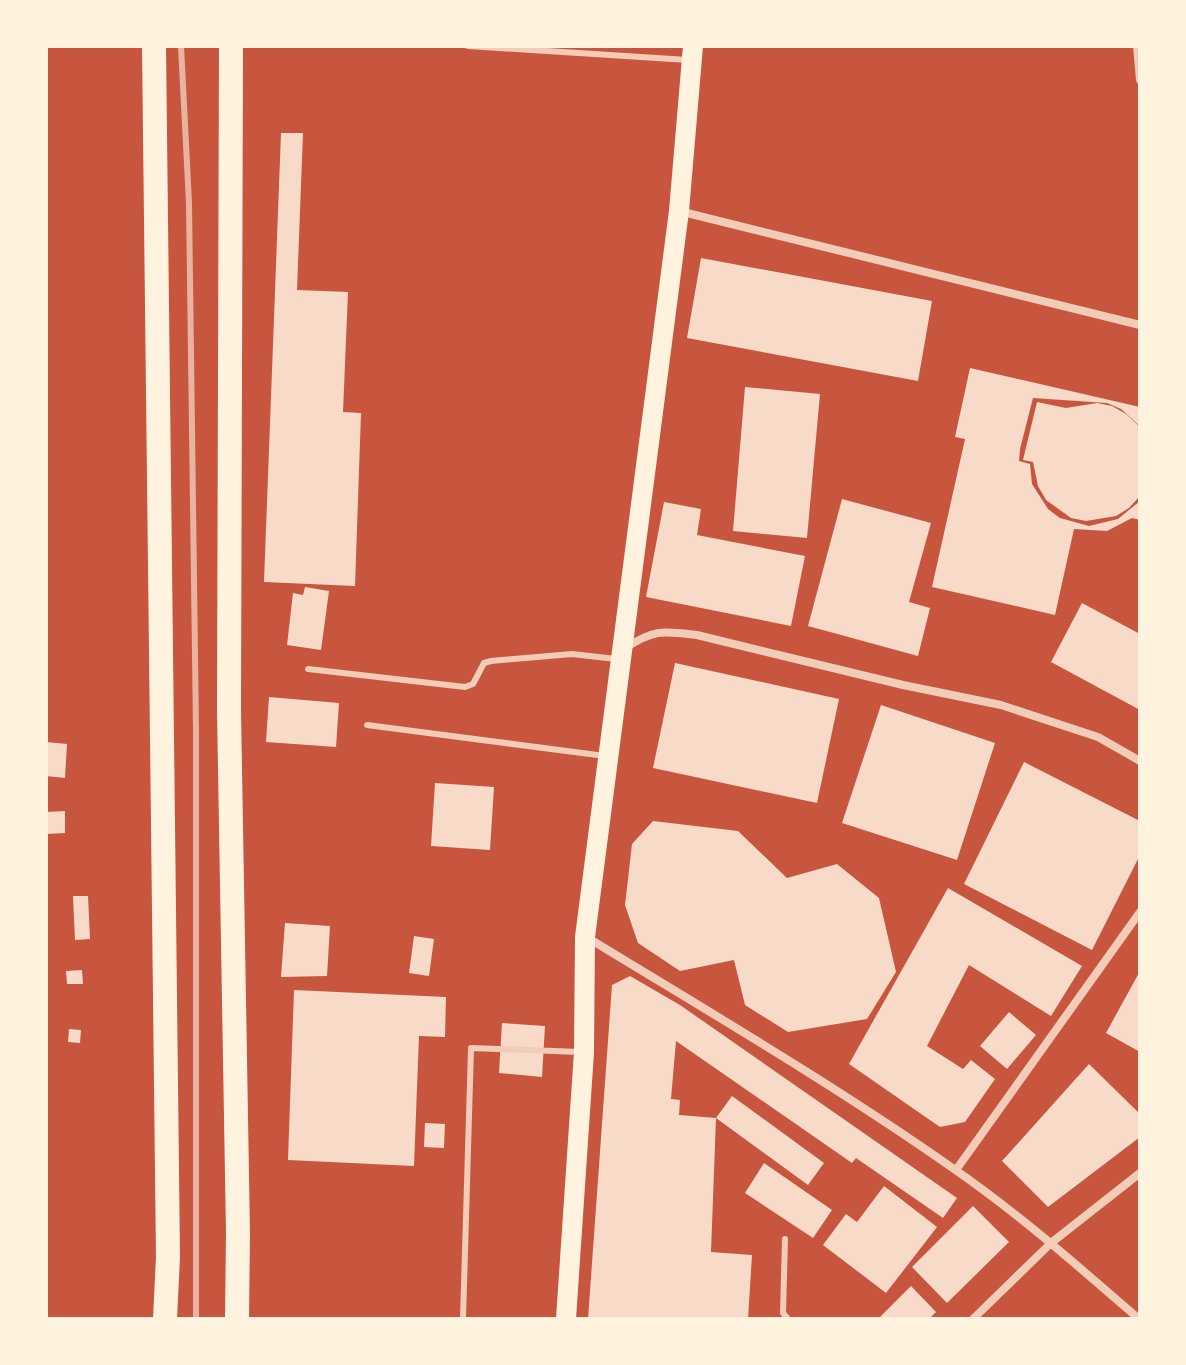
<svg xmlns="http://www.w3.org/2000/svg" width="1186" height="1365" font-family="'IBM Plex Sans',sans-serif">
  <style>
    .building { fill: #f7dbc8 }
    .lines { fill: none; stroke-linecap: round; stroke-linejoin: round }
    .service { stroke: #f1ccb7; stroke-width: 6 }
    .minor { stroke: #f1ccb7; stroke-width: 8 }
    .primary { stroke: #fff3e0; stroke-width: 20 }
    .motorway { stroke: #fff3e0; stroke-width: 24 }
    .rail { stroke: #e9b49f; stroke-width: 6 }
  </style>
  <rect width="100%" height="100%" fill="#c8553d"/>
  <path class="building" d="M281,133H303L297,290L348,292L343,412L361,413L355,586L264,582Z
    M701,258L932,301L918,381L687,338Z
    M970,368L1140,407V426L1121,409L1107,403L1033,398L1020,449L1019,461L1030,464L1032,484L1048,509L1060,518L1089,526L1118,519L1140,501V520L1132,518L1107,531L1074,529L1055,615L932,587L965,439L955,437Z
    M745,387L820,394L807,538L733,531Z
    M1037,402L1066,408L1097,403L1112,406L1126,414L1137,424L1140,429V496L1129,508L1116,516L1086,521L1071,518L1046,500L1038,486L1033,462L1023,460Z
    M842,499L931,523L909,602L930,608L918,656L808,626Z
    M664,502L701,509L697,535L805,556L791,626L646,597Z
    M305,587L329,591L321,650L287,645L293,593L303,595Z
    M1082,603L1140,634V710L1051,662Z
    M675,663L839,699L817,803L653,768Z
    M269,697L339,703L336,747L266,742Z
    M881,705L995,743L957,860L842,823Z
    M46,742L67,744L65,778L46,776Z
    M1024,762L1140,821V855L1092,950L964,884Z
    M435,783L494,787L490,850L431,846Z
    M65,811V833L46,834V812Z
    M653,821L738,831L787,878L837,864L879,898L896,972L867,1019L788,1032L745,1005L734,960L680,971L638,943L625,905L632,844Z
    M948,888L1082,966L1051,1016L969,965L927,1046L963,1069L971,1060L995,1079L965,1122L940,1127L849,1064Z
    M73,896H88L90,939L75,940Z
    M285,923L330,926L327,976L281,977Z
    M414,936L434,939L429,976L409,973Z
    M82,970L83,984H67L66,971Z
    M1140,971V1052L1106,1033Z
    M630,976L680,1005L957,1198L943,1218L856,1158L852,1163L676,1041L671,1099L680,1100L679,1115L716,1118L711,1252L752,1255L748,1319H588L612,985Z
    M294,990L446,997L445,1037L419,1036L414,1166L288,1160Z
    M1009,1012L1036,1035L1007,1069L980,1046Z
    M502,1023L545,1026L542,1077L499,1073Z
    M69,1029L81,1030L80,1043L68,1042Z
    M1089,1064L1140,1114V1137L1048,1207L1002,1161Z
    M732,1096L824,1163L808,1185L716,1118Z
    M425,1123L445,1124L444,1148L424,1147Z
    M764,1163L832,1210L813,1238L745,1193Z
    M884,1186L937,1227L886,1293L823,1245L846,1214L857,1222Z
    M973,1206L1009,1242L947,1303L912,1267Z
    M911,1286L936,1312L929,1319H878Z"/>
  <g class="lines">
    <path class="service" d="M468,46L688,60
      M308,669L465,687L473,684L484,663L491,661L572,654L616,659
      M367,725L605,756
      M785,1239L783,1313L788,1319
      M463,1319L471,1048L580,1052"/>
    <path class="minor" d="M1137,46L1140,80
      M679,211L1140,325
      M625,648C655,629 662,631 697,635L903,685L1001,705L1098,737L1140,761
      M588,938C711,1013 836,1086 954,1169C1019,1214 1079,1267 1139,1319
      M956,1170L1140,912
      M973,1319L1051,1243L1140,1173"/>
    <path class="primary" d="M566,1319L584,1052L585,937L679,211L693,46"/>
    <path class="motorway" d="M154,46L168,1257L165,1319
      M231,46L229,710L238,1233L237,1319"/>
    <path class="rail" d="M181,46L189,203L196,730V1319"/>
  </g>
  <rect width="1186" height="1365" fill="none" stroke="#fff3e0" stroke-width="96"/>
</svg>
